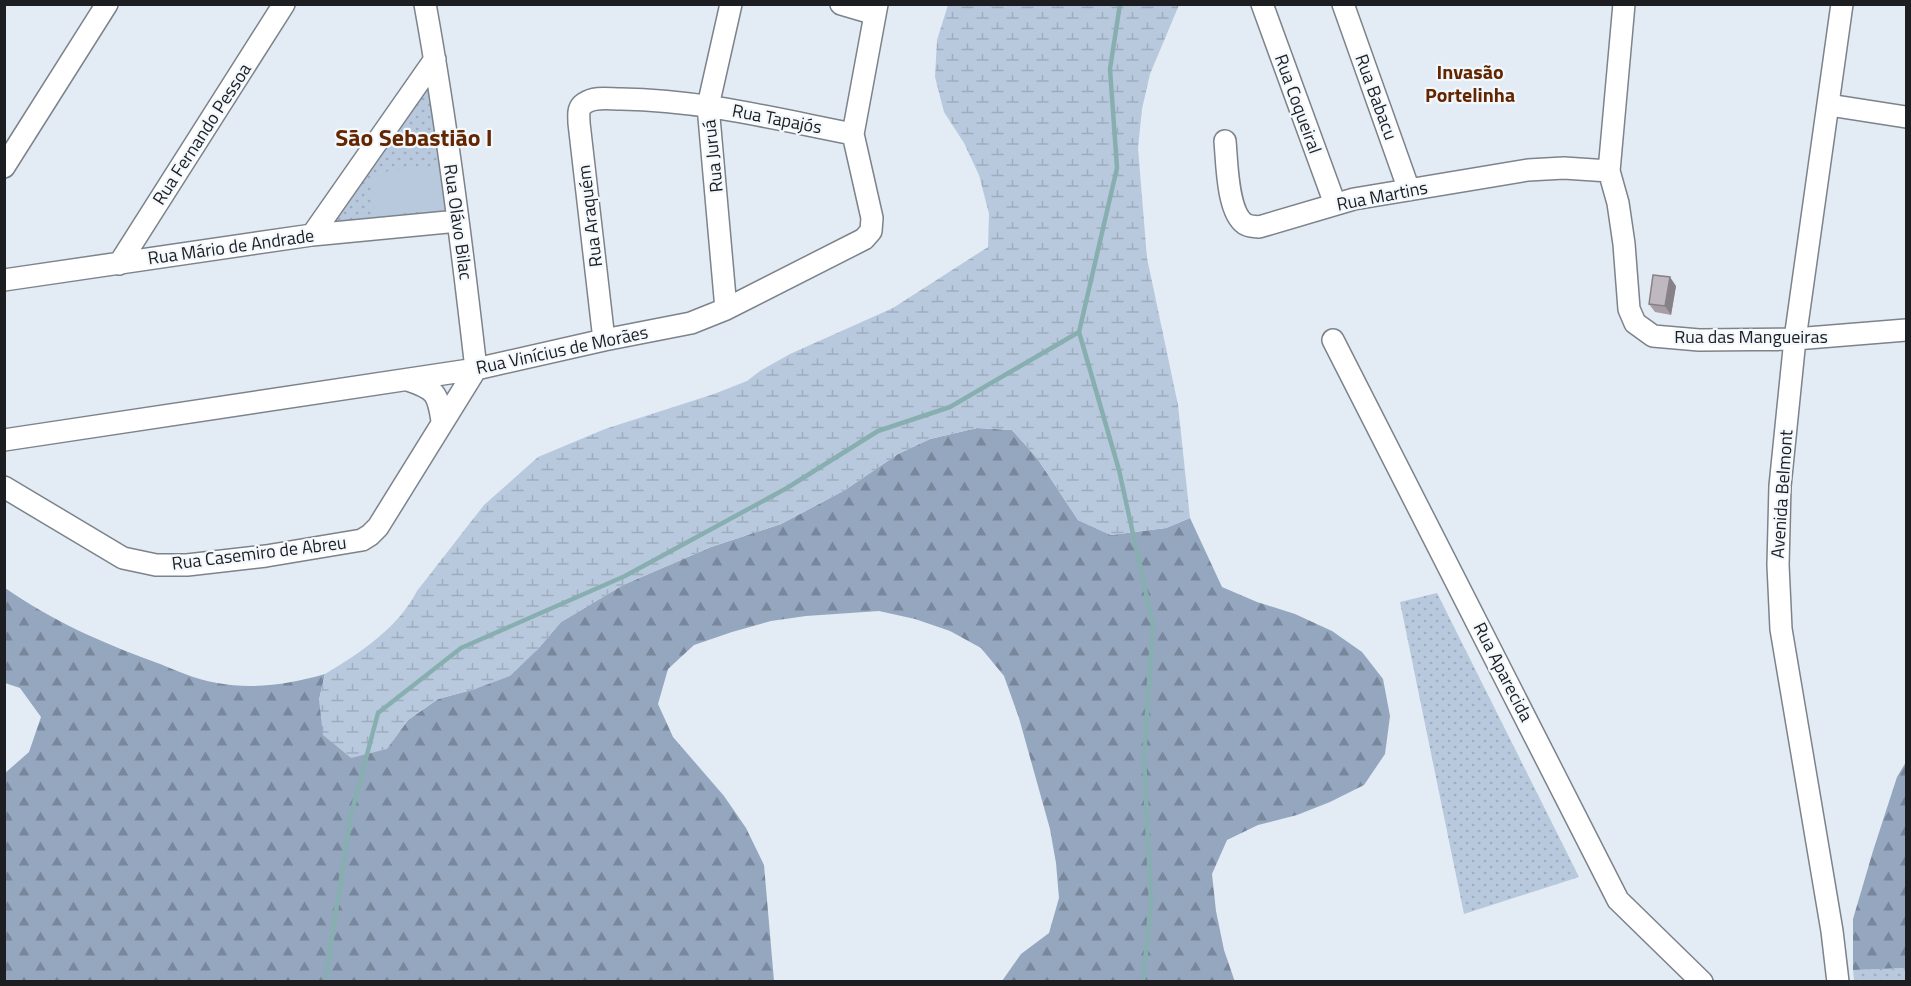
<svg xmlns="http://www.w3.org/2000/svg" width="1911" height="986" font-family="'Titillium Web',sans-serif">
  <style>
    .grass { fill: url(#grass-dots) }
    .forest { fill: url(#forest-firs) }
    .wetland { fill: url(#wetland-marsh) }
    .pitch { fill: #b8c9de }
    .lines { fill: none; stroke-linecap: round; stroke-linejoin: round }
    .stream { stroke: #88afb0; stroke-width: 4.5 }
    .minor-casing { stroke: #7c838b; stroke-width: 24 }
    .minor { stroke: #fff; stroke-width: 21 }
    .wall { fill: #a59ea6 }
    .shaded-wall { fill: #868187 }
    .building { fill: #c0b8c1; stroke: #868187; stroke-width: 1.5 }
    .labels { text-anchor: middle; stroke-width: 4.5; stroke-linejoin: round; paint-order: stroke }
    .street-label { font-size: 18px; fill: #1c1e22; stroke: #f3f8fd }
    .neighbourhood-label { font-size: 20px; font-weight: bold; fill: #632600; stroke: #f3f8fd }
    .district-label { font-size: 24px; font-weight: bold; fill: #632600; stroke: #f3f8fd }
  </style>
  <defs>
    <pattern id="grass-dots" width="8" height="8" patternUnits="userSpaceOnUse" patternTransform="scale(1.5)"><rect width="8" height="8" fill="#b8c9de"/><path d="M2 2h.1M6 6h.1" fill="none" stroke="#9eacbe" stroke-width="1.8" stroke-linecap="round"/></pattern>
    <pattern id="forest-firs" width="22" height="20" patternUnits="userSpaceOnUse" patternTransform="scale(1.5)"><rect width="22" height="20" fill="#94a7bf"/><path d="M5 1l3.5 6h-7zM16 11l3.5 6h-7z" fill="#78879b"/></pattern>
    <pattern id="wetland-marsh" width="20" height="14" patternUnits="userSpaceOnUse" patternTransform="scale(1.5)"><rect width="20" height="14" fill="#b8c9de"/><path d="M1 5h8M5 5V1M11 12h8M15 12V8" fill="none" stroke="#9eacbe"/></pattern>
  </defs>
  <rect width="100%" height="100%" fill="#e3ebf4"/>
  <path class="grass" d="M428,78L447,213L337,225L334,219Z
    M1437,593L1579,877L1464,914L1400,602Z
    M1906,968V981H1854L1853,970Z"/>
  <path class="forest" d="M977,428L1012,430L1037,458L1078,520L1111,535L1166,528L1190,518L1222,587L1257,602L1295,614L1332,631L1362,652L1383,679L1390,716L1385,754L1364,785L1330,802L1297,815L1258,825L1227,840L1212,874L1216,911L1224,950L1235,982L1002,981L1021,954L1049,933L1059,898L1056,863L1050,829L1019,718L1004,676L981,648L950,631L915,619L879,611L806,616L771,621L732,632L694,645L668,669L658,704L673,737L724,796L746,828L764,865L774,981H5L4,774L29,752L41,717L20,688L5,683V588C53,621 98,641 152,661C174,669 193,679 217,683C253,690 291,684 325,674L319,700L387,748L408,720L438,699L475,689L537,650L561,622L623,585L711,547L781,524L845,490L898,454L930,439Z
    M1906,762V968L1853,970V919L1873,851L1897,777Z"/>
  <path class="wetland" d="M948,5H1179L1150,74L1142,109L1138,148L1147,258L1178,405L1190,518L1166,528L1111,535L1078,520L1037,458L1012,430L977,428L930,439L898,454L845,490L781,524L711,547L623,585L561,622L537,650L510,676L475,689L438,699L408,720L387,749L351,758L323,735L319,700L325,674C360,653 398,628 417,591L484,505L538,457L605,429L714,394L747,381L760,371L790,354L893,308L988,247L989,214L979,175L964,143L944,112L935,77L937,40Z"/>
  <path class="pitch" d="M440,166L445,209L375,216L370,173Z"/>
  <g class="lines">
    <path class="stream" d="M1120,4L1110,69L1117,168L1079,332L1119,470L1153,625L1144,758L1151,902L1143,982
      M325,982L351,815L378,713L461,648L625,576L787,488L878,431L950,407L1079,332"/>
    <g class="minor-casing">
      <path id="minor" d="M425,4C447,125 462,247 476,369
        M841,4L875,14
        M1262,4L1335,204
        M1343,4L1409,190
        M1624,4L1609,171L1618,203L1624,244L1629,309L1635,323L1653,336L1699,340L1795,339L1906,330
        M1829,105L1906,117
        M1225,141C1227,162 1227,212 1245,224C1250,227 1254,226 1259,227L1354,199L1528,170L1564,168L1609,171
        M4,167L107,4
        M312,235L435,59
        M119,264L284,4
        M4,280L312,235L458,221
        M726,309L708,106L731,4
        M604,340L579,123C579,114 577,108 585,103C595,96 609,99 621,99C700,100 776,119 853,134
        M1333,340L1618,900L1702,982
        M408,380C435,389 438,393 442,421
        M4,440L476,369L604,340L691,323L726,309L864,239L871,231L872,218L853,134L877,4
        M4,487L123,558L156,565H187L266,556L362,540L370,535L378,527L476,369
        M1838,982L1832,931L1781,629L1778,565L1780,486L1795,339L1842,4"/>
    </g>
    <use href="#minor" class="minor"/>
  </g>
  <path class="wall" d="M1676,286L1671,315L1655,312L1649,304Z"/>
  <path class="shaded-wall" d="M1670,277L1676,286L1671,315L1665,306Z"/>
  <path class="building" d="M1653,275L1670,277L1665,306L1649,304Z"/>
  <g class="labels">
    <g class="street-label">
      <text transform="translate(1376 97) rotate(70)" y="6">Rua Babacu</text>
      <text transform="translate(1298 104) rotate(70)" y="6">Rua Coqueiral</text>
      <text transform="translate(777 119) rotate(11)" y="6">Rua Tapajós</text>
      <text transform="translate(202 134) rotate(-57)" y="6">Rua Fernando Pessoa</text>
      <text transform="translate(713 156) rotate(-96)" y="6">Rua Juruá</text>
      <text transform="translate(1382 196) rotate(-11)" y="6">Rua Martins</text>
      <text transform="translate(590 216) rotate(-97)" y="6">Rua Araquém</text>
      <text transform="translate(458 222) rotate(82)" y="6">Rua Olávo Bilac</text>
      <text transform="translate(231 247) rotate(-8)" y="6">Rua Mário de Andrade</text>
      <text x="1751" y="343">Rua das Mangueiras</text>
      <text transform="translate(562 350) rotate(-12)" y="6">Rua Vinícius de Morães</text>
      <text transform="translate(1782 494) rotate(-86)" y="6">Avenida Belmont</text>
      <text transform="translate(259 553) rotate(-7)" y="6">Rua Casemiro de Abreu</text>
      <text transform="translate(1503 672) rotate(63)" y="6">Rua Aparecida</text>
    </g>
    <g class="neighbourhood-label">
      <text x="1470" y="79">Invasão<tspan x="1470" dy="23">Portelinha</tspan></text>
    </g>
    <g class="district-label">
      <text x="414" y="146">São Sebastião I</text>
    </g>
  </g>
  <rect width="1911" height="986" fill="none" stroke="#1c1e22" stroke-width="12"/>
</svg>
